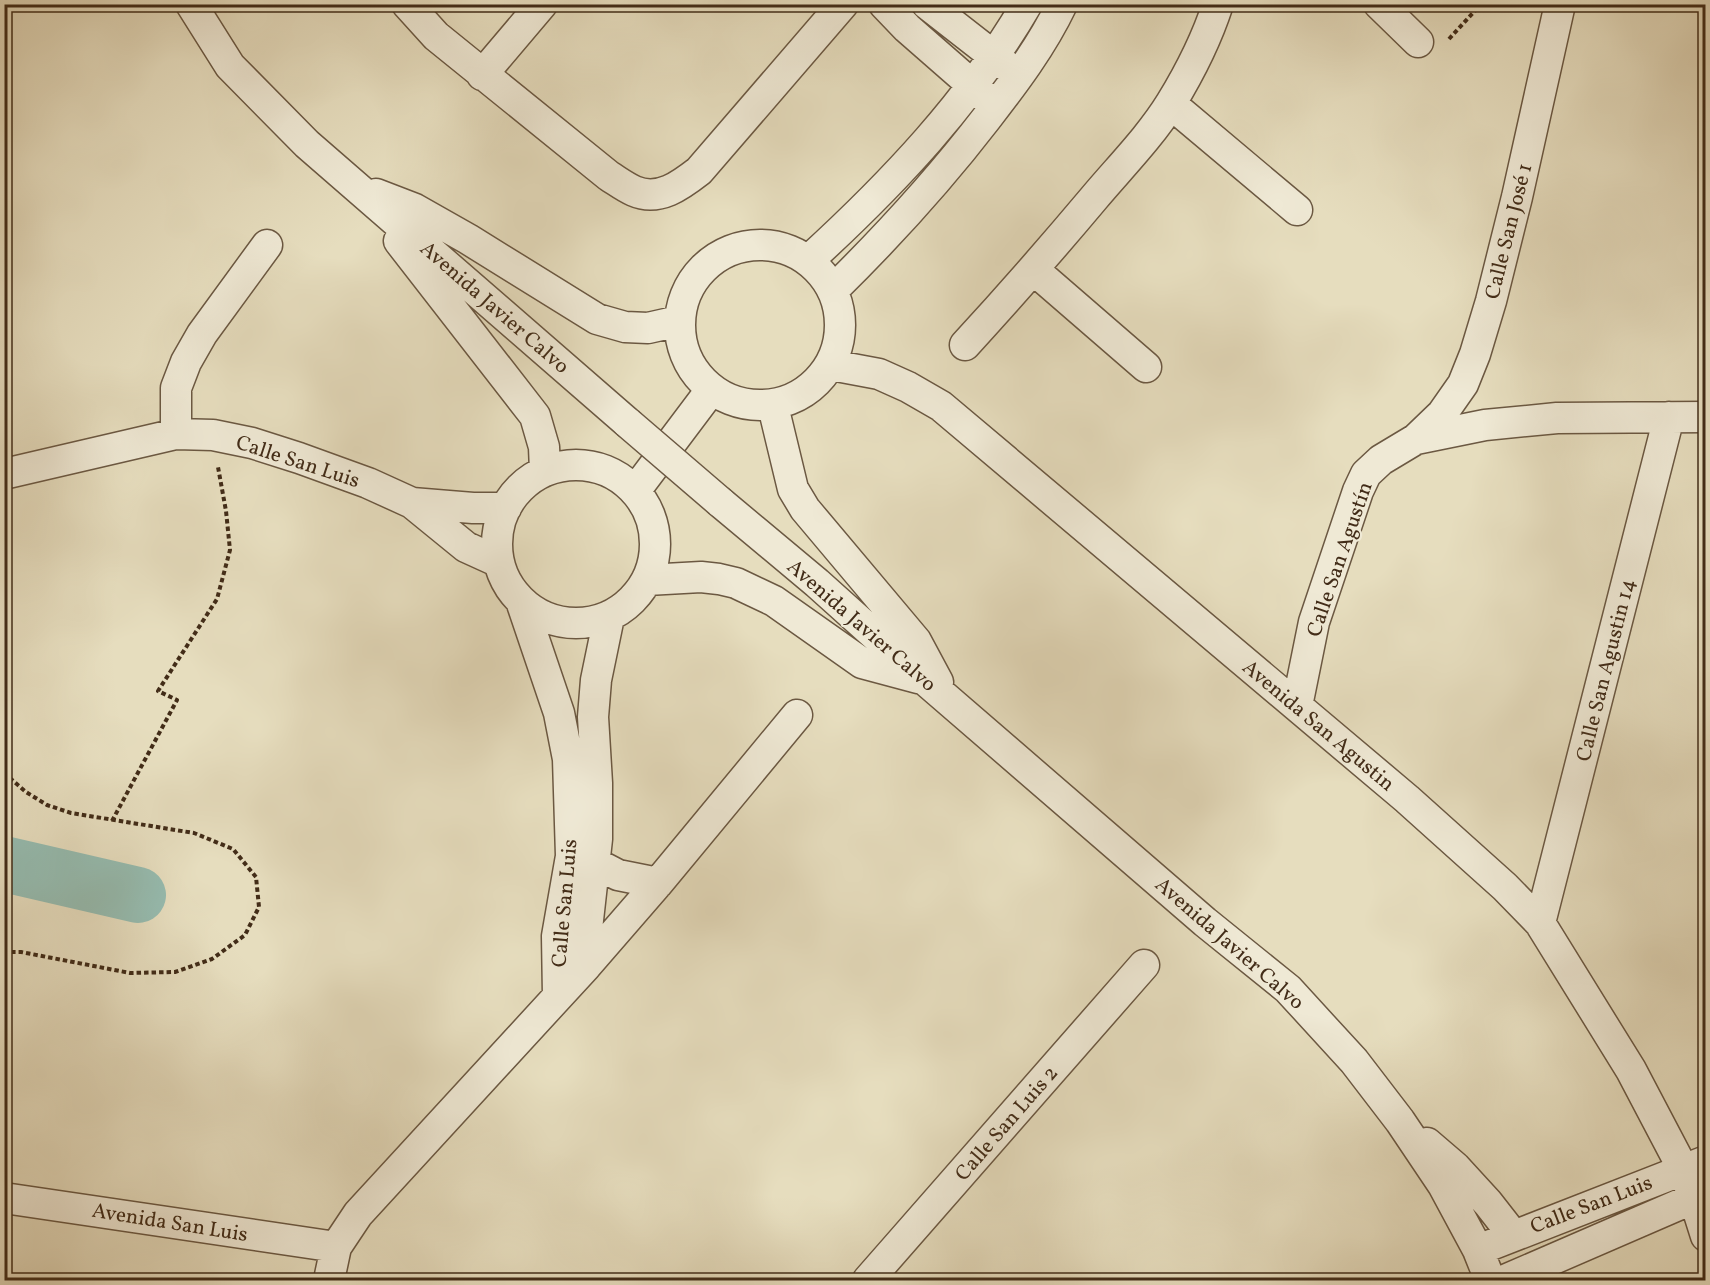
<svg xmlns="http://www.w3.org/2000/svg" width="1710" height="1285" font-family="Vollkorn,serif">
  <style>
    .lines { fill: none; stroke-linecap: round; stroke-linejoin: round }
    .river { stroke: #96bcb0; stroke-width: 56 }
    .minor-casing { stroke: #6b5842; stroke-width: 33 }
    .path { stroke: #422c18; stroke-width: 4; stroke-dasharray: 4.5 3; stroke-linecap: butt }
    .minor { stroke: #efe9d5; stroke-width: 30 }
    .minor-bridge-casing { stroke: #6b5842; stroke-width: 33; stroke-linecap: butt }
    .minor-bridge { stroke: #efe9d5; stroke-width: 30 }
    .labels { text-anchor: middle; stroke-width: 4.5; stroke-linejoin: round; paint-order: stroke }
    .street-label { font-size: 21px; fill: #422c18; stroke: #efe9d5 }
  </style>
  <rect width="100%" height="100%" fill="#e6ddbe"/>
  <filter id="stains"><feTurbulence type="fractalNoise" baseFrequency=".00333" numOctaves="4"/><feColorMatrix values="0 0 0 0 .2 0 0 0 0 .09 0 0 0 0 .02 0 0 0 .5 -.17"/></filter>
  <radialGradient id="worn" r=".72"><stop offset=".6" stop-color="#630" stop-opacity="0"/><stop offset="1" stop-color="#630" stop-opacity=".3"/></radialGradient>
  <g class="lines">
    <path class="river" d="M4,864L138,895"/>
    <g class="minor-casing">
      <path id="minor" d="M191,4L230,66L307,144L628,423
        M407,4L436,36L609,176C617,181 625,187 634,191C659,202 681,185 699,171L843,4
        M884,4L907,28L987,98
        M927,4L1009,68
        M1379,4L1418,42
        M482,75L542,4
        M1171,104L1297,210
        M376,194L415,209L468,239L597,319L625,327L648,328L679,321
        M399,241L535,416L544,447L545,471
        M680 325a80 80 0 1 1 160 0a80 80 0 1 1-160 0Z
        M809,260C892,184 970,102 1027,4
        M1034,270L1146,367
        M833,290C888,236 939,180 986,119C1014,83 1042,46 1062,4
        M965,345C1009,297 1052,248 1094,198C1120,167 1150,137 1171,103C1190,72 1207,38 1218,4
        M831,365L879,374L908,387L941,406L1407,799L1505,887L1540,923L1631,1070L1683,1169L1694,1198L1706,1236
        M773,406L793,489L805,509L916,641L938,682
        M176,434V388L186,362L202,334L267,245
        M1416,439L1442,414L1463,384L1475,354L1491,301L1517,197L1560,4
        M497 544a79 79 0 1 1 158 0a79 79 0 1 1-158 0Z
        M4,474L176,434L213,435L252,443L299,458L368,483L412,503L466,547L499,562
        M635,491L711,390
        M720,502L817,583L925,680L1205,922L1288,989L1354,1061L1400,1121L1443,1185L1478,1250L1490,1280
        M412,503L473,508H506
        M647,580L701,577L719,579L736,583L774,601L862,663L918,678
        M521,601L559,713L568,759L571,856L557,936L558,996
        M1297,706L1314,622L1358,491L1366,474L1381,460L1416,439L1485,425L1557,418L1706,417
        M578,858L595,863L618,875L658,883
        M1540,923L1669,417
        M586,966L587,929L597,839V783L593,717L596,680L609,617
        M1427,1143L1455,1167L1488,1203L1513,1235
        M4,1198L336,1247
        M1478,1250L1706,1161
        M329,1280L336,1247L358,1214L586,966L658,883L797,715
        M868,1280L1144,965
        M1505,1280L1706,1193"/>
    </g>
    <path class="path" d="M1449,39L1481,4
      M4,773L26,792L47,805L71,813L194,833L233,849L256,877L259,907L245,935L212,959L175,972L130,973L21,952H4
      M112,821L177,700L158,691L217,599L230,550L226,511L218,467"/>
    <use href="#minor" class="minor"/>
    <g class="minor-bridge-casing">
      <path id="minor-bridge" d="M628,423L720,502"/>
    </g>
    <use href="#minor-bridge" class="minor-bridge"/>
  </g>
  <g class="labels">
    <g class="street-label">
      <text transform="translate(1508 231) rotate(-76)" y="7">Calle San José 1</text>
      <text transform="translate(495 307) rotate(41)" y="7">Avenida Javier Calvo</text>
      <text transform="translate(298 461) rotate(18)" y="7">Calle San Luis</text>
      <text transform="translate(1339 559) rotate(-71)" y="7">Calle San Agustín</text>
      <text transform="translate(862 625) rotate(41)" y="7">Avenida Javier Calvo</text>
      <text transform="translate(1605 670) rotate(-76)" y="7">Calle San Agustin 14</text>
      <text transform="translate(1319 725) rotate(40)" y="7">Avenida San Agustin</text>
      <text transform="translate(564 903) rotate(-85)" y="7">Calle San Luis</text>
      <text transform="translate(1230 943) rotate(41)" y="7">Avenida Javier Calvo</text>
      <text transform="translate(1006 1123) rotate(-49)" y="7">Calle San Luis 2</text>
      <text transform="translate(1591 1204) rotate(-21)" y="7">Calle San Luis</text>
      <text transform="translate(170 1222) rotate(9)" y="7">Avenida San Luis</text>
    </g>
  </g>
  <rect width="1710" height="1285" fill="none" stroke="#e6ddbe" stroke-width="24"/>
  <rect x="6" y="6" width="1698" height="1273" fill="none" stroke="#422c18" stroke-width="3"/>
  <rect x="12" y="12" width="1686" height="1261" fill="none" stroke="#422c18" stroke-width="1.5"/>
  <rect width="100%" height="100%" filter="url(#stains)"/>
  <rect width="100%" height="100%" fill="url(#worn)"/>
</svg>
